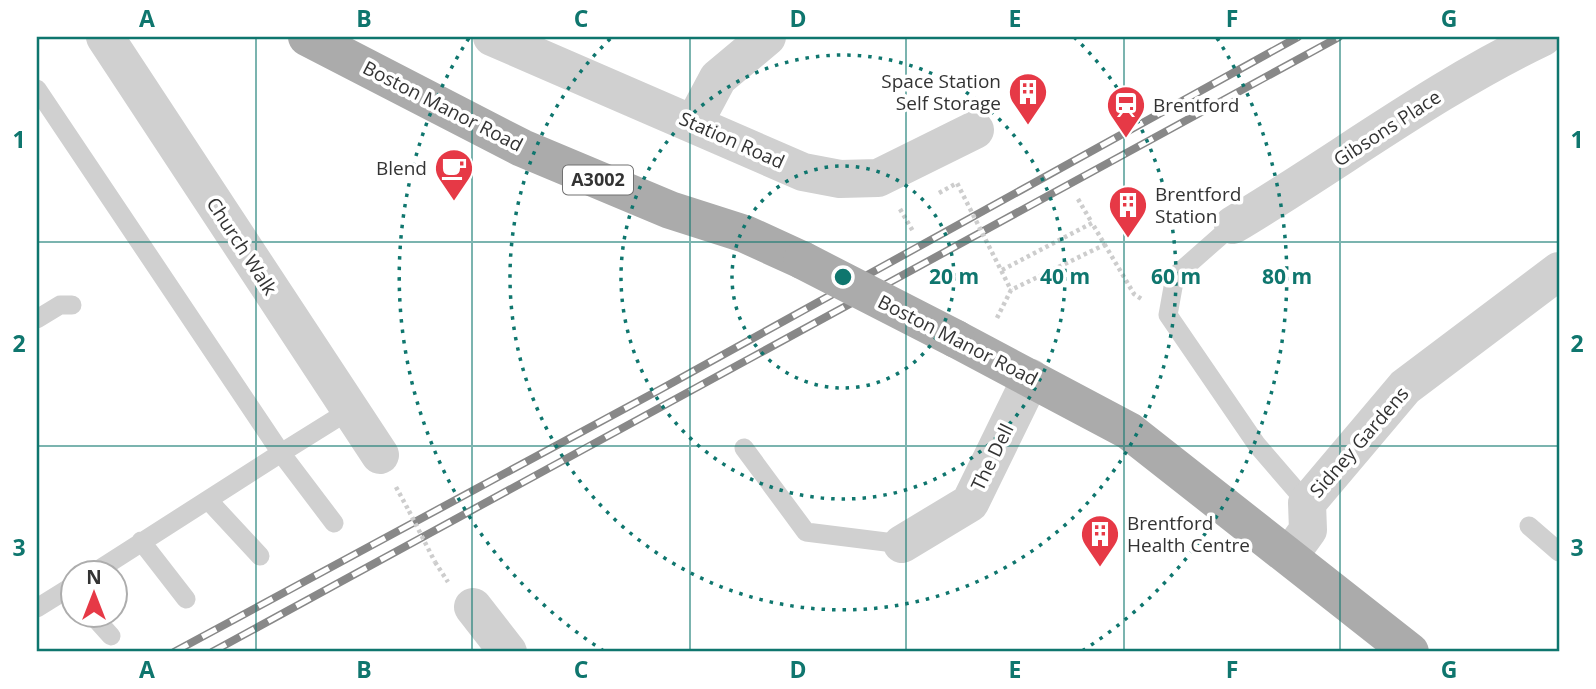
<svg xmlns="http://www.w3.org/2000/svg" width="1596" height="689" font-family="'Open Sans',sans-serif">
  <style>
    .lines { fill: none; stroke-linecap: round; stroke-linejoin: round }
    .path { stroke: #cdcdcd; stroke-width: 4.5; stroke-dasharray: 3.5 3.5; stroke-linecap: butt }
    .service { stroke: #d0d0d0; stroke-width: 19 }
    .minor { stroke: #d0d0d0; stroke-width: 38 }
    .primary { stroke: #ababab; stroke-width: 38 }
    .rail-casing { stroke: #888; stroke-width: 8 }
    .rail { stroke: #fff; stroke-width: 5; stroke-dasharray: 16; stroke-linecap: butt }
    .path-bridge { stroke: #cdcdcd; stroke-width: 4.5; stroke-dasharray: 3.5 3.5; stroke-linecap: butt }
    .primary-bridge { stroke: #ababab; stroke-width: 38 }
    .grid { fill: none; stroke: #0f766e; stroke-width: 2; stroke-opacity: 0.55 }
    .ring { fill: none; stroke: #0f766e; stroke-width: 3.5; stroke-dasharray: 3.5 7 }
    .labels { text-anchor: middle; stroke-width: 7; stroke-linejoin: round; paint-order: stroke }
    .shield { fill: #fff; stroke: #707070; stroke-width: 2 }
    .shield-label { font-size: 18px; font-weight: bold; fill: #333 }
    .poi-label { font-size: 19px; fill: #333; stroke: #fff; text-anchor: start }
    .street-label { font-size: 19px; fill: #333; stroke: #fff }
    .centre { fill: #0f766e; stroke: #fff; stroke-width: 3.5 }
    .ring-label { font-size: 21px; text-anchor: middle; font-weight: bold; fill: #0f766e; stroke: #fff; stroke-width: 7; stroke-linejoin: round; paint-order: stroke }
    .neatline { fill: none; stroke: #0f766e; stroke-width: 2.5 }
    .grid-label { font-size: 23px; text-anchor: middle; font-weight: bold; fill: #0f766e }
  </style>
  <rect width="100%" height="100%" fill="#fff"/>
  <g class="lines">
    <path class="path" d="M1078,199L1092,223
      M900,209L914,233
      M1002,270L1092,223L1134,294L1143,300
      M997,318L1011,290L1106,244
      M396,487L409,511
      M435,562L448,582"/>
    <path class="service" d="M37,89L281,453L92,574
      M1233,225L1175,276L1168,315L1257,445L1307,503
      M37,319L60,305H72
      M744,448L806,532L902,544
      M208,500L260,556
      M334,523L281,453L350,410
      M1529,526L1559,552
      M141,541L186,599
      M37,608L74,585
      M93,616L111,636"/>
    <path class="minor" d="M105,37L380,455
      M492,37L803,172L840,179L878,178L975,130
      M694,123L718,78L767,37
      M1233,225C1337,163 1434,89 1543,37
      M902,544L970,503L1031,378
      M1290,555L1308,530L1307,503L1405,387L1559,271
      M473,607L508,652"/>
    <path class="primary" d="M307,37L522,148L670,210L745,234L802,260
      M956,339L1129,431L1410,652"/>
    <g class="rail-casing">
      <path id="rail" d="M174,652L661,389L1298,37
        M212,652L1339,37"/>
    </g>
    <use href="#rail" class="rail"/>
    <path class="path-bridge" d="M939,193L957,183L1011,290
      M409,511L435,562"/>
    <path class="primary-bridge" d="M802,260L956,339"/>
  </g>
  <path class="grid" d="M256,37V652M472,37V652M690,37V652M906,37V652M1124,37V652M1340,37V652M37,242H1559M37,446H1559"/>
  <g class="ring">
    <circle cx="843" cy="277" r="111"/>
    <circle cx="843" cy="277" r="222"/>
    <path d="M1074 37A333 333 0 1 1 612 37"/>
    <path d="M604 651A444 444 0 0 1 469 38M1217 38A444 444 0 0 1 1082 651"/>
  </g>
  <defs>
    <g id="building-pin" transform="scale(2.0125)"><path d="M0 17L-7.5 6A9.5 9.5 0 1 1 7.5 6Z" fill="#e63946" stroke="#fff"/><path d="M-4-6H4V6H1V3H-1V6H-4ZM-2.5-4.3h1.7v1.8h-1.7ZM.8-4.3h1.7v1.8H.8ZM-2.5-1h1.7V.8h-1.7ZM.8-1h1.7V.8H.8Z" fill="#fff"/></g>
    <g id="station-pin" transform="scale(2.0125)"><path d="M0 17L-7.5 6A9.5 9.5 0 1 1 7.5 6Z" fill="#e63946" stroke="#fff"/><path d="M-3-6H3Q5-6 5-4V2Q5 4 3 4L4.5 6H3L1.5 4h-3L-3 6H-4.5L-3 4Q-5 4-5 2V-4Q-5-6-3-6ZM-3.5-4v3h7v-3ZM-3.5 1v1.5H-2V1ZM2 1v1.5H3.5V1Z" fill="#fff"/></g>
    <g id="cafe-pin" transform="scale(2.0125)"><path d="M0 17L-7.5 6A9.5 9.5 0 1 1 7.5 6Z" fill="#e63946" stroke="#fff"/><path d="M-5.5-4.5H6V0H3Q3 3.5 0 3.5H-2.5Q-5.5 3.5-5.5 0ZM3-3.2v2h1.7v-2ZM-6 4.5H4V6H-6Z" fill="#fff"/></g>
  </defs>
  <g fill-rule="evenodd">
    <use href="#building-pin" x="1028" y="92"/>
    <use href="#station-pin" x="1126" y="105"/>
    <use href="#cafe-pin" x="454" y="168"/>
    <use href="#building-pin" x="1128" y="205"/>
    <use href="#building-pin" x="1100" y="534"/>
  </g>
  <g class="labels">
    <rect class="shield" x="563" y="165.5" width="70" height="29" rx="5"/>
    <g class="shield-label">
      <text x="598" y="186">A3002</text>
    </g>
    <g class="poi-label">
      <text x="1001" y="88" text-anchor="end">Space Station<tspan x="1001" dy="22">Self Storage</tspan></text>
      <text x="1153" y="112">Brentford</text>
      <text x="427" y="175" text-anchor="end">Blend</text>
      <text x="1155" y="201">Brentford<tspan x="1155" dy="22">Station</tspan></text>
      <text x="1127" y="530">Brentford<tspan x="1127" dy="22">Health Centre</tspan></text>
    </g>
    <g class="street-label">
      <text transform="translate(443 106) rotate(27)" y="7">Boston Manor Road</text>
      <text transform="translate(1387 128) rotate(-33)" y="7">Gibsons Place</text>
      <text transform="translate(732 140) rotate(24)" y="7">Station Road</text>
      <text transform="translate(242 246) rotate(57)" y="7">Church Walk</text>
      <text transform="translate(958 340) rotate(27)" y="7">Boston Manor Road</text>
      <text transform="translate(1359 442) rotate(-49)" y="7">Sidney Gardens</text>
      <text transform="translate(992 457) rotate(-64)" y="7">The Dell</text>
    </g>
  </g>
  <circle cx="843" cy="277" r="10" class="centre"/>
  <g class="ring-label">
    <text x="954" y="284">20 m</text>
    <text x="1065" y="284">40 m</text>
    <text x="1176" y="284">60 m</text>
    <text x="1287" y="284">80 m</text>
  </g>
  <rect width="1596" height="689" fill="none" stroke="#ffffff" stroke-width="77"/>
  <g transform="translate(94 594)"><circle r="33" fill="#ffffff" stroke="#adadad" stroke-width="2"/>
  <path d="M0-5L12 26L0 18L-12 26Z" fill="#e63946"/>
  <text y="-10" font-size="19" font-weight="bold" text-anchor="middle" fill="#333333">N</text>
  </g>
  <rect x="38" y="38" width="1520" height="612" class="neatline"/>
  <g class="grid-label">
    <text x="147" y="27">A</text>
    <text x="364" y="27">B</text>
    <text x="581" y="27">C</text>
    <text x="798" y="27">D</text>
    <text x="1015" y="27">E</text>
    <text x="1232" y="27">F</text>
    <text x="1449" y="27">G</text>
    <text x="19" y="148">1</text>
    <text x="1577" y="148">1</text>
    <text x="19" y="352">2</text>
    <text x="1577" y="352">2</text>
    <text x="19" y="556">3</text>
    <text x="1577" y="556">3</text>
    <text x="147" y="678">A</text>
    <text x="364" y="678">B</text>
    <text x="581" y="678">C</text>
    <text x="798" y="678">D</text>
    <text x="1015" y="678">E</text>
    <text x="1232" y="678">F</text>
    <text x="1449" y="678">G</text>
  </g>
</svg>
